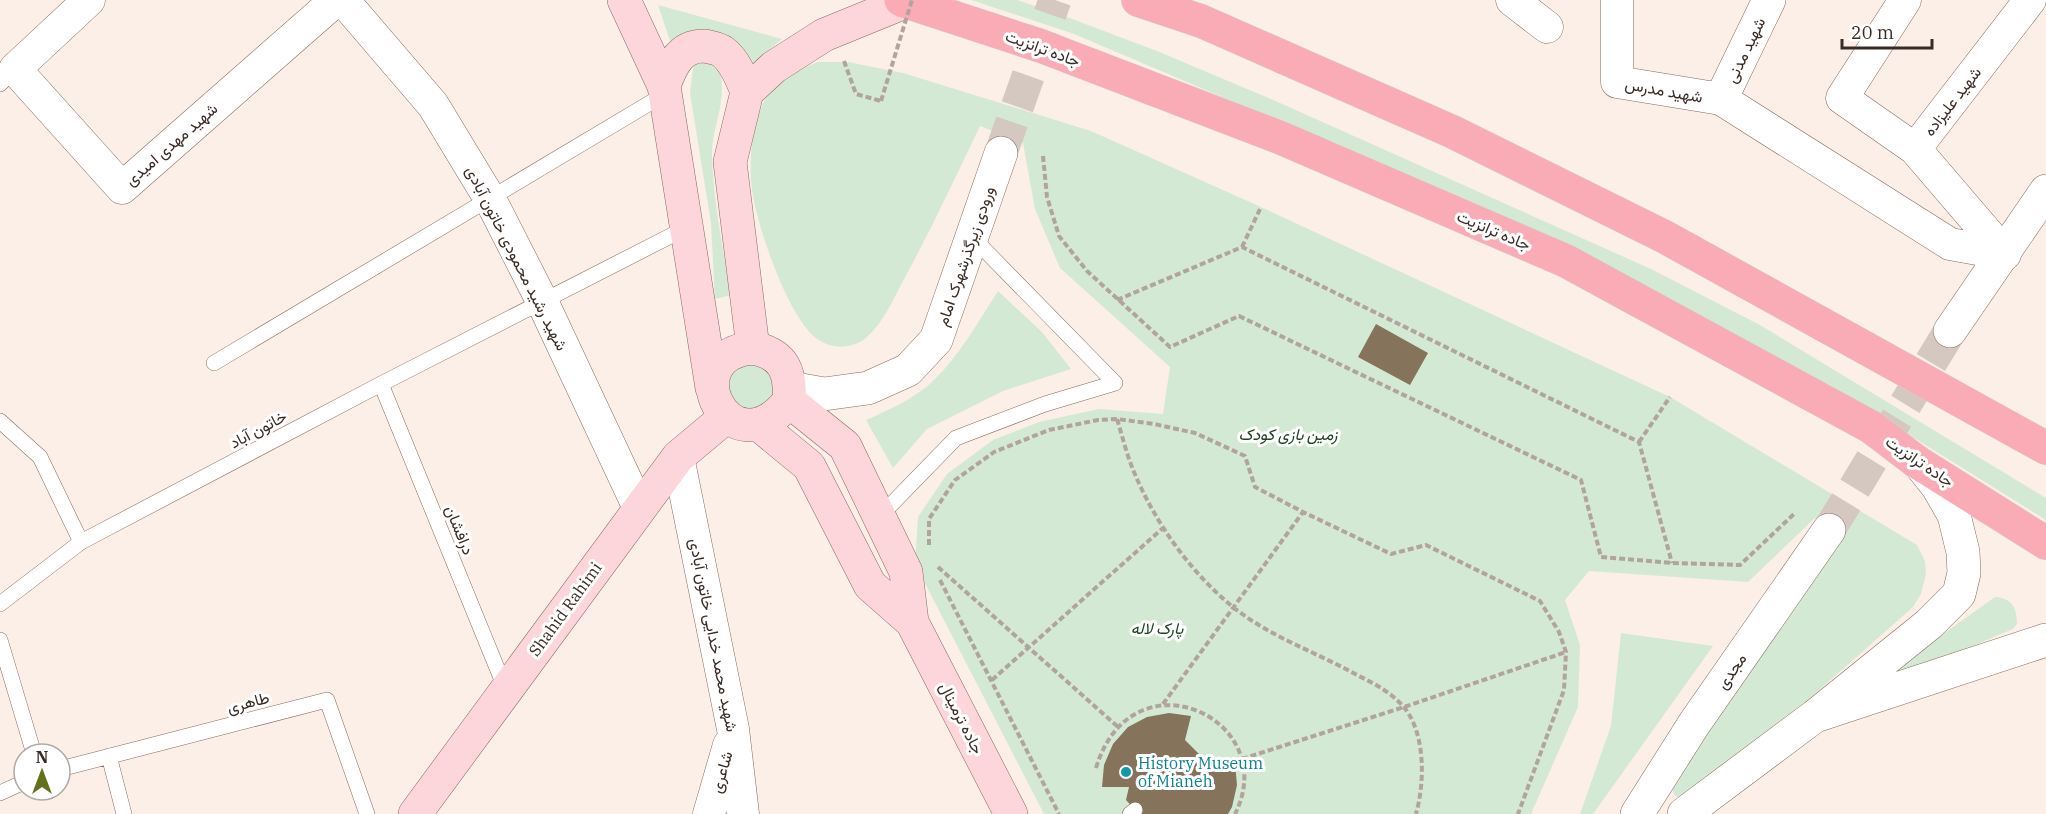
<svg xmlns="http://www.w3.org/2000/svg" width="2046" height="814" font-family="'IBM Plex Serif',Vazirmatn,serif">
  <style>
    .green { fill: #d4e9d4 }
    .building { fill: #85735b }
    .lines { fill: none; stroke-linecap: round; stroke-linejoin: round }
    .tertiary-tunnel { stroke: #d5c8c1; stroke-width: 33; stroke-dasharray: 33 16; stroke-linecap: butt }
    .service-casing { stroke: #876a5c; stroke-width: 16 }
    .minor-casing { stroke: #876a5c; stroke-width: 33 }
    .tertiary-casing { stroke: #876a5c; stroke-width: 34 }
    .secondary-casing { stroke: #876a5c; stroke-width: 34 }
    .primary-casing { stroke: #d3d0cf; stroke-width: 34 }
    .path { stroke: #b1a49e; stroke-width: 4; stroke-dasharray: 6 3; stroke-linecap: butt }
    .service { stroke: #fff; stroke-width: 15 }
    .minor { stroke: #fff; stroke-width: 32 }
    .tertiary { stroke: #fff; stroke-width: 33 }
    .secondary { stroke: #fcd6da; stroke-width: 33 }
    .primary { stroke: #f9acb6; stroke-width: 33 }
    .path-bridge { stroke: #b1a49e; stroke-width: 4; stroke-dasharray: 6 3; stroke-linecap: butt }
    .culture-dot { fill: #0f9aa8; stroke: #fff; stroke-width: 2 }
    .labels { text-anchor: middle; stroke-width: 6; stroke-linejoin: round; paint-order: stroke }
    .street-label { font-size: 16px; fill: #382b25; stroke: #fff }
    .park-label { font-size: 16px; font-style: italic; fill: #1e431f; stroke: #fff }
    .culture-label { font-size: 16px; fill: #0d838f; stroke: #fff; text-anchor: start }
  </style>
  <rect width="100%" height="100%" fill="#fcefe8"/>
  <path class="green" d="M971,0H1017L1059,14L1157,51L1280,103L1651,269L1760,325L2046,498V520L1829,385L1589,260L1321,139L1074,34Z
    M658,5L782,39L763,55L756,66L743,48L733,40L671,44Z
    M704,56C711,62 719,67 721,77C726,103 712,128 712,154C713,201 723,249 731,295L715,299L711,223L690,93L693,68L696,61Z
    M818,62H848L903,73L1091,131L1261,207L1670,397L1917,545L1925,561L1926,574L1921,594L1913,607L1809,699L1681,798L1675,796L1670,785L1841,538L1815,518L1748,582L1589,571L1565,600L1580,645L1578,707L1531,814H1044L915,564L918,517L947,474L993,440L1039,422L1099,409L1163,414L1170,367L1060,268L1035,209L1023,143L980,126C955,178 931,230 903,281C893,300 883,323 866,338C852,349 831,350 816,338C788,317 756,224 752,189C748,157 752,111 775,85C785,73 804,68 818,62Z
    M998,291L1042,332L1071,369L1003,391L927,429L893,468L866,420C889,410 915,398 933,381C960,355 978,322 998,291Z
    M766,356L782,400L737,414L722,376Z
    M1995,597C2012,598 2017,608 2017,624L2013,629L1859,694Z
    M1621,633L1713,646L1593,814H1580L1611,726Z"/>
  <path class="building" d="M1376,324L1428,353L1410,385L1358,357Z
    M1169,713L1191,716L1185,740L1212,767L1235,763L1237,785L1232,807L1228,814H1139L1126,800L1129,787H1102L1104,765L1113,744L1128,727L1147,717Z"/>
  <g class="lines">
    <path class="tertiary-tunnel" d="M1001,153L1055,0
      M1829,530L1950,331"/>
    <g class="service-casing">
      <path id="service" d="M0,84L15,69
        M214,363L665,94
        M381,384L506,690
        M0,421L40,457L81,542
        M879,517L956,438L1045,404L1115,383L972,237
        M0,604L81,542L381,384L688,227
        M0,640L34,754
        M109,756L124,814
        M60,769L327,700L367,814
        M0,793L24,782
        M1130,814L1135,810"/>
    </g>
    <g class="minor-casing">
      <path id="minor" d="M89,0L15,69L122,188L336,0
        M343,0L433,105L490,199L542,301L639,508
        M1512,0L1547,27
        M1617,0V82L1721,99L1950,244L2005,254
        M1905,0L1842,98L1915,149
        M2005,254L1915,149L2030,0
        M678,457L733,729L743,814
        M709,814L729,745"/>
    </g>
    <g class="tertiary-casing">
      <path id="tertiary" d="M1721,99L1769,0
        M1950,331L2046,191
        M790,388L824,394L868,388L908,370L936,340L1001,153
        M1919,463L1938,487L1954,515L1963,552L1964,573L1959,594L1929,624L1815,716L2046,640
        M1637,814L1694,724L1829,530
        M1684,814L1815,716"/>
    </g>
    <g class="secondary-casing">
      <path id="secondary" d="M624,0L664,86L712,388
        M664,86C671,66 680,45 705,46C710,47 718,48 723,52C735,61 742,79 747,92
        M753,348L730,162L747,92L774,67L824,35L905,2
        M753,348C784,354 791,372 789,401C730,475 671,355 753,348Z
        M789,401L845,446L906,572L912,622L1011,814
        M758,424L809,466L870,585L912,622
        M415,814L678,457L727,416"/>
    </g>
    <g class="primary-casing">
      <path id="primary" d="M901,0L1041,46L1281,138L1566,261L1871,427L1917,462L2046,543
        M1138,0L1201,21L1453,132L1665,237L2046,448"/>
    </g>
    <path class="path" d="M844,61L856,94L881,101
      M1043,156L1047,197L1059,236L1087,271L1170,347L1239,316L1581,480L1601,557L1672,563L1740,565L1795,513
      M1242,247L1261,207
      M1117,300L1242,247L1639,442L1672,563
      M1117,419C1122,435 1126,452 1132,467C1153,520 1189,571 1233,607C1270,637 1316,652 1357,675C1373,683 1389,691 1402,705C1426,731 1425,782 1416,814
      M1639,442L1670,397
      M929,545V519L955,480L994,452L1049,430L1098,420L1117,419L1154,424L1195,433L1245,456L1255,487L1303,512L1391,554L1426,545L1540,601L1559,632L1566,652L1564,690L1518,814
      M938,567L1117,726
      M940,580L1059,814
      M992,680L1163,528
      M1163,704L1303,512
      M1242,759L1404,707L1566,652
      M1096,768C1132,649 1283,719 1235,814"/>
    <use href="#service" class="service"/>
    <use href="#minor" class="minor"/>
    <use href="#tertiary" class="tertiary"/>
    <use href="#secondary" class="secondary"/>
    <use href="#primary" class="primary"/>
    <path class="path-bridge" d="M881,101L912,0"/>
  </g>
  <circle class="culture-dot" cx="1126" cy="772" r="6"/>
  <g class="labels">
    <g class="street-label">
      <text transform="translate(1043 48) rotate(20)" y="6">جاده ترانزیت</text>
      <text transform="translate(1745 50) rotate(-64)" y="6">شهید مدنی</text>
      <text transform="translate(1664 90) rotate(10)" y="6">شهید مدرس</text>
      <text transform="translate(1952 101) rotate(-52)" y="6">شهید علیزاده</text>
      <text transform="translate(171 144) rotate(-41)" y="6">شهید مهدی امیدی</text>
      <text transform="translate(1494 230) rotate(23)" y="6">جاده ترانزیت</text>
      <text transform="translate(965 256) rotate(-71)" y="6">ورودی زیرگذرشهرک امام</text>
      <text transform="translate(517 258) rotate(63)" y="6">شهید رشید محمودی خاتون آبادی</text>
      <text transform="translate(258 429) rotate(-28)" y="6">خاتون آباد</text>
      <text transform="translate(1920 461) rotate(34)" y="6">جاده ترانزیت</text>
      <text transform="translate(460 530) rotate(68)" y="6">درافشان</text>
      <text transform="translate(565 609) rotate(-54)" y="6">Shahid Rahimi</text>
      <text transform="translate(714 635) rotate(79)" y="6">شهید محمد خدایی خاتون آبادی</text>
      <text transform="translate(1731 671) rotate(-55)" y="6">مجدی</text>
      <text transform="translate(248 702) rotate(-15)" y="6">طاهری</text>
      <text transform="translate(962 718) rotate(63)" y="6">جاده ترمینال</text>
      <text transform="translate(721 772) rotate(-74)" y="6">شاعری</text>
    </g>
    <g class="park-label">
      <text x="1288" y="440">زمین بازی کودک</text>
      <text x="1157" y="634">پارک لاله</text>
    </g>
    <g class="culture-label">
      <text x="1138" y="769">History Museum<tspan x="1138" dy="18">of Mianeh</tspan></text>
    </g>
  </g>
  <g transform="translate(42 772)"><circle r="28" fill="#ffffff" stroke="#afaaa8" stroke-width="1.5"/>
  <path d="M0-4.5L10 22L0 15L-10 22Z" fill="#65701a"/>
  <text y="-9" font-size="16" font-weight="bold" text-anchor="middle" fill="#382b25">N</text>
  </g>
  <path d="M1842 39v9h90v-9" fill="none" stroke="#382b25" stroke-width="3"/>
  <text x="1851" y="39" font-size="18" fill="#382b25" stroke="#ffffff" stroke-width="4.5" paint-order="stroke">20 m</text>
</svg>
